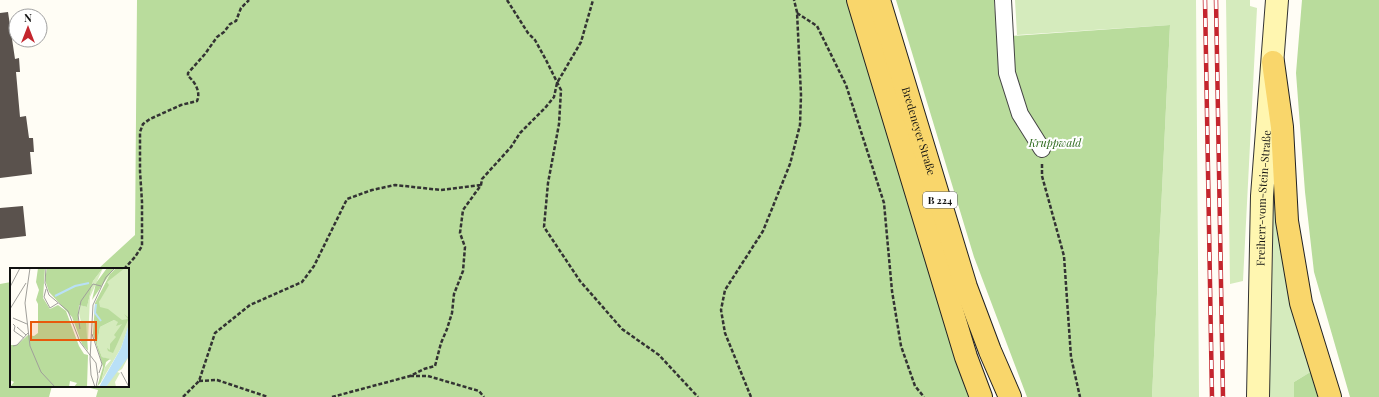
<svg xmlns="http://www.w3.org/2000/svg" width="1379" height="397" font-family="'Playfair Display',serif">
  <style>
    .green { fill: #d5ebbd }
    .forest { fill: #b9dc9c }
    .building { fill: #5a524d }
    .lines { fill: none; stroke-linecap: round; stroke-linejoin: round }
    .street-casing { stroke: #444; stroke-width: 18 }
    .secondary-casing { stroke: #333; stroke-width: 24 }
    .primary-casing { stroke: #222; stroke-width: 24 }
    .path { stroke: #333; stroke-width: 2.5; stroke-dasharray: 4 2; stroke-linecap: butt }
    .street { stroke: #fff; stroke-width: 16 }
    .secondary { stroke: #fff6b0; stroke-width: 22 }
    .primary { stroke: #f9d66b; stroke-width: 22 }
    .rail-casing { stroke: #c4262e; stroke-width: 4.5 }
    .rail { stroke: #fff; stroke-width: 3; stroke-dasharray: 9; stroke-linecap: butt }
    .labels { text-anchor: middle; stroke-width: 4; stroke-linejoin: round; paint-order: stroke }
    .shield { fill: #fff; stroke: #585858; stroke-width: 1 }
    .shield-label { font-size: 10px; font-weight: bold; fill: #111 }
    .street-label { font-size: 11px; fill: #111; stroke: #fff }
    .park-label { font-size: 11px; font-style: italic; fill: #2f6b1f; stroke: #fff }
    .inset-river { fill: none; stroke: #b9e0f7; stroke-width: 2 }
    .inset-road { fill: none; stroke: #a09f9a; stroke-width: 1 }
    .view { fill: #e8590c; fill-opacity: 0.15; stroke: #e8590c; stroke-width: 2 }
    .inset-edge { fill: none; stroke: #111; stroke-width: 2 }
  </style>
  <rect width="100%" height="100%" fill="#fffdf5"/>
  <path class="green" d="M1015,0H1196L1199,397H1152L1170,25L1017,35Z
    M1226,0H1250V6L1257,8L1243,281L1230,284Z
    M1274,183L1312,371L1294,382V397H1269Z"/>
  <path class="forest" d="M137,0H849L971,397H96L98,390L82,386H128V269H98L135,235Z
    M896,0H994L997,37L1170,25L1152,397H1027L974,257Z
    M1302,0H1379V397H1350L1314,272L1305,192L1296,73Z
    M11,282V386H52L49,397H0V284Z
    M1312,371L1322,397H1294V382Z"/>
  <path class="building" d="M8,12L15,59L19,58L20,72H16L20,117L26,116L29,138H33L34,152H30L32,174L0,178V13Z
    M23,206L26,236L0,239V208Z"/>
  <g class="lines">
    <g class="street-casing">
      <path id="street" d="M1003,0L1007,73L1020,114L1042,149"/>
    </g>
    <g class="secondary-casing">
      <g id="secondary">
        <path id="s1" d="M1258,397L1262,196L1277,0"/>
      </g>
    </g>
    <g class="primary-casing">
      <g id="primary">
        <path d="M858,0L966,357L981,397"/>
        <path id="s2" d="M879,0L966,287L990,351L1010,397"/>
        <path d="M1273,62L1282,127L1287,221L1301,303L1330,397"/>
      </g>
    </g>
    <path class="path" d="M507,0L528,33L535,40L546,60L561,90L559,124L548,183L544,227L580,281L622,329L659,355L698,397
      M797,13L817,26L846,85L884,203L892,291L901,346L915,386L924,397
      M1042,164V176L1064,256L1071,357L1080,397
      M124,269L135,257L142,246V202L140,171V132L143,124L150,119L181,105L197,101C201,92 195,82 188,76V73L205,54L217,37L224,32L230,24L236,21L241,8L249,0
      M410,376H428L479,391L484,397
      M199,381L217,380L268,397
      M74,386V388
      M183,397L199,381L215,333L250,305L302,282L314,266L347,199L372,190L395,185L441,190L481,185
      M332,397L410,376L424,369L435,366L441,343L447,329L452,313L454,294L463,271L465,247L460,233L463,210L481,185L482,179L511,147L520,133L545,108L554,97L557,83L581,42L593,0
      M751,397L725,333L721,310L725,290L763,231L790,164L800,125L801,95L797,12L794,0"/>
    <use href="#street" class="street"/>
    <use href="#secondary" class="secondary"/>
    <use href="#primary" class="primary"/>
    <g class="rail-casing">
      <path id="rail" d="M1205,0L1212,397
        M1216,0L1223,397"/>
    </g>
    <use href="#rail" class="rail"/>
  </g>
  <g class="labels">
    <rect class="shield" x="923" y="192" width="34" height="16" rx="3"/>
    <g class="shield-label">
      <text x="940" y="204">B 224</text>
    </g>
    <g class="street-label">
      <text dy="4" stroke="none"><textPath href="#s2" startOffset="137">Bredeneyer Straße</textPath></text>
      <text dy="4" stroke="none"><textPath href="#s1" startOffset="199">Freiherr-vom-Stein-Straße</textPath></text>
    </g>
    <g class="park-label">
      <text x="1055" y="147">Kruppwald</text>
    </g>
  </g>
  <g transform="translate(10 268)">
    <rect width="119" height="119" fill="#fffdf5"/>
    <path d="M93,0L80,29L78,73H75L69,45L70,37L77,39L83,13ZM112,0H119V57L111,80L91,114L95,99L101,92L92,89L87,76L90,59L104,52L116,56L87,39L93,24L98,18L96,14ZM119,88L112,101L107,104L110,105L105,114L106,119H96L105,104Z" fill="#d5ebbd"/>
    <path d="M28,0H35L33,30L40,41L48,37L56,43L69,78L74,86L78,87L77,119H64L67,115L60,113L59,119H0L4,114L0,112V77H7L18,67L24,68L28,65V36L26,32L29,22L26,14ZM37,0H93L83,13L77,39L69,37L68,55H76L78,83L72,76L62,49L39,24L35,12ZM97,0H104L82,32L86,15ZM106,0H115L97,14L99,17L89,34L90,39L98,41L112,52L118,51L114,46L119,50L103,85L98,83L97,80L100,82V76L106,69L104,67L112,56L106,58L108,54L104,52L90,59L87,76L92,89L100,91L96,94L91,114L87,119L93,99L83,66L85,35L100,6Z" fill="#b9dc9c"/>
    <path d="M119,56V88L96,119H89L111,80Z" fill="#b9e0f7"/>
    <path class="inset-river" d="M45,28L65,18L79,15M86,36L85,45L91,53M91,119L115,78L119,63"/>
    <path class="inset-road" d="M20,0L15,35L20,78L31,104L45,119M36,0L35,15L39,27L58,43L70,74L86,95L88,109L86,119M0,19L10,0M36,21L34,29L40,40L48,35M0,41L16,15M3,50L17,56M3,56L5,58L4,63L14,70M7,59L16,67M70,61L68,47L71,33L83,16L91,18M82,66L92,96L89,105M3,78L7,77L18,65M111,104L119,119M85,119L81,107L80,91L83,37L96,9L105,0"/>
    <path class="view" d="M21,54H86V72H21Z"/>
    <rect width="119" height="119" class="inset-edge"/>
  </g>
  <g transform="translate(28 28)"><circle r="19" fill="#ffffff" stroke="#a0a0a0"/>
  <path d="M0-3L7 15L0 10L-7 15Z" fill="#c4262e"/>
  <text y="-6" font-size="11" font-weight="bold" text-anchor="middle" fill="#111111">N</text>
  </g>
</svg>
